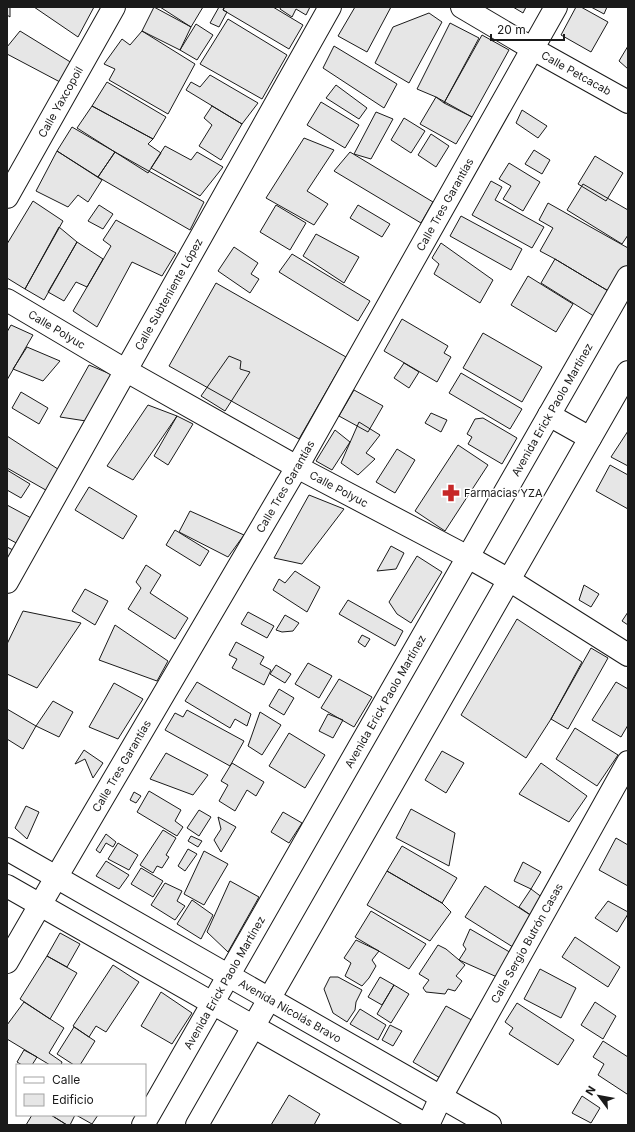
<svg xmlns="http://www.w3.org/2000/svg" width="635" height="1132" font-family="Inter,sans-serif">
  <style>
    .building { fill: #e6e6e6; stroke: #1a1a1a }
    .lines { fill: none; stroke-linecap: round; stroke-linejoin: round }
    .street-casing { stroke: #1a1a1a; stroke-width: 24 }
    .secondary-casing { stroke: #1a1a1a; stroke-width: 24 }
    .street { stroke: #fff; stroke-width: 22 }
    .secondary { stroke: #fff; stroke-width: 22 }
    .labels { text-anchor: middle; stroke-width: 3; stroke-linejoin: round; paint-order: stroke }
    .street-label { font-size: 11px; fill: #1a1a1a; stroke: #fff }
    .poi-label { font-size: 11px; fill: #1a1a1a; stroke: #fff; text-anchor: start }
  </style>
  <rect width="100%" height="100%" fill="#fff"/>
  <path class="building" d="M7,7H10V17L7,15Z
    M34,7H94L78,37Z
    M154,7L191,27L180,50L142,31Z
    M160,7H203L191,27Z
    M219,7H224L223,10L227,12L219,27L210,23Z
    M225,7H273L303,25L289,49L223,10Z
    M281,7H310L306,15L296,9L292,17L280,9Z
    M355,7H391L367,52L338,36Z
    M513,7H526L523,13Z
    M576,7H581L608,22L591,52L561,35Z
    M591,7H607L604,14Z
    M429,13L442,22L409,83L375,63L393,27Z
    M228,19L287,55L262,99L200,64Z
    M450,23L479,38L444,103L436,97L417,89Z
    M196,24L213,35L197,60L180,50Z
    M20,31L72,63L60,82L7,54V47Z
    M142,31L195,64L168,114L109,80L115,69L104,64L122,39L130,45Z
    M482,35L509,50L472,117L444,103Z
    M334,46L397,84L384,108L323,68Z
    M628,46V69L619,61Z
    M210,75L258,103L242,124L186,90L191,82L200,87Z
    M107,82L166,117L153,139L92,106Z
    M336,85L367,108L359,119L326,98Z
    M436,97L472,117L456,144L420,124Z
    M321,102L359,125L345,148L307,125Z
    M92,106L153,139L148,144L161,153L148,173L77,128Z
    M212,106L242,124L221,160L199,146L212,125L204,118Z
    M522,110L547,126L538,138L516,123Z
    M376,112L393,119L371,159L354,154Z
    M404,118L425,131L411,153L391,140Z
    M72,127L115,152L98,177L57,151Z
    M431,134L449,146L436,167L418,155Z
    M304,138L334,150L307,191L328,204L314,225L266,198Z
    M165,146L191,160L197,152L223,167L200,196L151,168Z
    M534,150L550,160L542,174L525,164Z
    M57,151L102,180L88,202L78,195L68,207L36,191Z
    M115,152L204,202L190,230L98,177Z
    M350,152L433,202L421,223L334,171Z
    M595,156L623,173L606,201L578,184Z
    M509,163L540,182L523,211L503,199L511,186L499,179Z
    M491,181L502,187L495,200L544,227L532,248L472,215Z
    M583,184L628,210V235L622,244L567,210Z
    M33,201L63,221L25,289L7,278V244Z
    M548,203L628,248V274L615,295L555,259L540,251L553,228L539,220Z
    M99,205L113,214L103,229L88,221Z
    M276,205L306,223L290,250L260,232Z
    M358,205L390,224L382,237L350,218Z
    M461,216L522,249L511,270L450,236Z
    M116,220L176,253L162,276L132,262L97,327L73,311L111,246L103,240Z
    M59,227L77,242L44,300L25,289Z
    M316,234L359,257L344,283L303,256Z
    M77,242L103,259L87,287L76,282L64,301L48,292Z
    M441,243L493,280L480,303L434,274L439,264L432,258Z
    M234,247L258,263L251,274L259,279L250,293L218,271Z
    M292,254L370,301L358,321L279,272Z
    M555,259L615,295L600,320L541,283Z
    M528,276L573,304L556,332L511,305Z
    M216,283L346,357L299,439L169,366Z
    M402,319L448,346L444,353L451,357L437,382L384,351Z
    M11,325L33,335L7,380V332Z
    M483,333L542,367L522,402L463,368Z
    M27,347L60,361L43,381L13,369Z
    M229,356L241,361L240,369L250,372L225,411L201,396Z
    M404,363L419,372L409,388L394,378Z
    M89,365L115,376L86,421L60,417Z
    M461,373L522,409L510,429L449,393Z
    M354,390L383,406L368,432L339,416Z
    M21,392L48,408L39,424L12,408Z
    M148,405L177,416L133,480L107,466Z
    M431,413L447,420L441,432L425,423Z
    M177,416L193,424L168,465L154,456Z
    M483,418L517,438L502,464L468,444L472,437L467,434L475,419Z
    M359,422L380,435L366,453L375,459L358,475L341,463Z
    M335,430L350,442L332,470L316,461Z
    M628,431V466L611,457Z
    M7,436L64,473L51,493L7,468Z
    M458,445L488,465L445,531L415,511Z
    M397,449L415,460L395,493L376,482Z
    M610,465L628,475V509L596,491Z
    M7,470L30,484L21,498L7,490Z
    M89,487L137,516L123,539L75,510Z
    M309,495L344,509L302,564L274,558Z
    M7,505L33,519L20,545L7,538Z
    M190,511L244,535L228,557L179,532Z
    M175,530L209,551L200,566L166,545Z
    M391,546L404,553L396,569L377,571Z
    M7,547L13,550L7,562Z
    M417,556L442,572L411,623L397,614L389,602Z
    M146,565L161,575L150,593L188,618L175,639L128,609L141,588L136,582Z
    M295,571L320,587L307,612L273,590L279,579L285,583Z
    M584,585L599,594L591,607L579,600Z
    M85,589L108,601L95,625L72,611Z
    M348,600L403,631L395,646L339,614Z
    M23,611L81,623L37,688L7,674V644Z
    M248,612L274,626L267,638L241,624Z
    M628,612V625L622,621Z
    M285,615L299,623L293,631L282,632L276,630Z
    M517,619L582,662L551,719L526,758L461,715Z
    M115,625L168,661L157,681L99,660Z
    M362,635L370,639L365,647L358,642Z
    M236,642L264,657L260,664L271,670L264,685L232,668L237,659L229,655Z
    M591,648L608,658L568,729L551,719Z
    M308,663L332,676L319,698L295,684Z
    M276,665L291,674L285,683L270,674Z
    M339,679L372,697L354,727L321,708Z
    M197,682L251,714L247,726L235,719L230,728L185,701Z
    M616,682L628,689V725L621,737L592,720Z
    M114,683L143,699L118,739L89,727Z
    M279,689L294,698L284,715L269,706Z
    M53,701L73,712L59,737L36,726Z
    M7,709L36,726L23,749L7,739Z
    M187,710L244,741L230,766L165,730L175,713L183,717Z
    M260,712L281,725L262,755L248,746Z
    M328,714L343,720L333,738L319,731Z
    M575,728L618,755L597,786L556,759Z
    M289,733L325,755L305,788L269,766Z
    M84,750L103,763L93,778L85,759L75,764Z
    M442,751L464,763L446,793L425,780Z
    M166,753L208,775L193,795L150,779Z
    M232,763L264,782L256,796L247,790L235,811L219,801L228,785L221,781Z
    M541,763L587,796L569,822L519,794Z
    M149,791L181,810L175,821L183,827L177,836L137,812Z
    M134,792L141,796L136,803L130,800Z
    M26,806L39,812L27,839L15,828Z
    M411,809L455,833L449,866L396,838Z
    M199,810L211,817L199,836L187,828Z
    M283,812L302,823L289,843L271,832Z
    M218,817L236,827L221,852L214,840L221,829Z
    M163,830L176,838L166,855L169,857L162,868L157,866L153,873L140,865Z
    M106,834L116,842L113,847L106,843L100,853L96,850Z
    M191,836L202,841L198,847L188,841Z
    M616,838L628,845V886L599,870Z
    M118,843L138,855L129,870L108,859Z
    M402,846L457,878L442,903L387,871Z
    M188,849L197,854L185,871L178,866Z
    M204,851L228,864L204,905L184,894Z
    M106,861L129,875L119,889L96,876Z
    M523,862L541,872L531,889L514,881Z
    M141,868L163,881L153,897L131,884Z
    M387,871L442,903L451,912L430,941L367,905Z
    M230,881L259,897L228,952L207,932Z
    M165,883L182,891L177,901L185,906L175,920L151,905Z
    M485,886L535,918L516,949L465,917Z
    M531,889L547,901L535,918L519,907Z
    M192,900L213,915L201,939L177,924Z
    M608,901L628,912V914L617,932L595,918Z
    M371,911L426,944L409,969L355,937Z
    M470,929L513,954L497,977L459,960L466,949L463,945Z
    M60,933L80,944L67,967L47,956Z
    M575,937L620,967L608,987L562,957Z
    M356,940L379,951L372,960L376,966L369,978L362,986L345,976L351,963L344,958Z
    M438,945L446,949L465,965L456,976L462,981L455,991L448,989L445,994L426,992L423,988L429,980L419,974Z
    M47,956L77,973L50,1019L20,999Z
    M113,965L139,982L106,1032L96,1026L89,1037L73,1026Z
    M540,969L576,988L561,1018L524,999Z
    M330,977H338L362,990L356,1002L355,1010L347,1022L333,1013L324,989Z
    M380,977L394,985L382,1005L368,997Z
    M394,985L409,994L391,1023L377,1014Z
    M161,992L192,1013L172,1044L141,1026Z
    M24,1002L64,1028L49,1053L62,1062L61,1065H50L7,1039V1025Z
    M595,1002L616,1016L603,1039L581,1025Z
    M517,1003L574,1040L558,1065L509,1034L513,1028L505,1022Z
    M446,1006L479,1024L447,1082L413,1062Z
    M360,1009L386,1025L378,1040L350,1024Z
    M390,1025L402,1031L393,1046L382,1040Z
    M74,1027L95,1041L80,1065H74L57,1054Z
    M603,1041L628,1057V1094H627L598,1075L604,1064L593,1057Z
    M24,1050L37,1057L32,1065H22L17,1062Z
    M289,1095L320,1114L314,1125H271Z
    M582,1096L600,1108L591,1123L572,1113Z
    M32,1115H51L67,1125H26Z
    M51,1115H75L70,1125H67Z
    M76,1115H98L92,1124Z"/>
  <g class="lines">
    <g class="street-casing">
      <g id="street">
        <path id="s1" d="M462,7L533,49L628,102"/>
        <path id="s2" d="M7,197L114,7"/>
        <path id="s3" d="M7,300L125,370L297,467L468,557L509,580L628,655"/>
        <path id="s4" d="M7,582L330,7"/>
        <path id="s5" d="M7,962L40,905L297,467L556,7"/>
        <path id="s6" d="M428,1125L441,1097L628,762"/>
      </g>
    </g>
    <g class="secondary-casing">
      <g id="secondary">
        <path d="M549,415L590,438"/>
        <path id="s7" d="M7,849L490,1125"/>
        <path d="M7,886L426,1125"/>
        <path id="s8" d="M143,1125L628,277"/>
        <path d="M197,1125L628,372"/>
      </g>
    </g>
    <use href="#street" class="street"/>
    <use href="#secondary" class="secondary"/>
  </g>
  <defs>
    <g id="pharmacy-bare" transform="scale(1.38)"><path d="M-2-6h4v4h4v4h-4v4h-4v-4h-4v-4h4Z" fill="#c62828" stroke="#fff" stroke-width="2.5" paint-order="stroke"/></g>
  </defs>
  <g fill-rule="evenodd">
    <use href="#pharmacy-bare" x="451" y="493"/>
  </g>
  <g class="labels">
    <g class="street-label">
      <text dy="4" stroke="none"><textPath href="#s1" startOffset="132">Calle Petcacab</textPath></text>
      <text dy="4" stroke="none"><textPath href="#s2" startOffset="109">Calle Yaxcopoil</textPath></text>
      <text dy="4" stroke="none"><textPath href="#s5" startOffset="875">Calle Tres Garantías</textPath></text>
      <text dy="4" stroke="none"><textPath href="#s4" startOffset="330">Calle Subteniente López</textPath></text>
      <text dy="4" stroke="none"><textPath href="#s3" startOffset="58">Calle Polyuc</textPath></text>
      <text dy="4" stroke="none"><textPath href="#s8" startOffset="824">Avenida Erick Paolo Martínez</textPath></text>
      <text dy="4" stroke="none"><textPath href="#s5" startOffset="551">Calle Tres Garantías</textPath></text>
      <text dy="4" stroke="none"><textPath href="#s3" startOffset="382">Calle Polyuc</textPath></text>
      <text dy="4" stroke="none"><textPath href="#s8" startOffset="488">Avenida Erick Paolo Martínez</textPath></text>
      <text dy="4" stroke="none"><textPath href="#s5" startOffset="227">Calle Tres Garantías</textPath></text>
      <text dy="4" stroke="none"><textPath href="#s6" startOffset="207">Calle Sergio Butrón Casas</textPath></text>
      <text dy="4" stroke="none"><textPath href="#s8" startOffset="164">Avenida Erick Paolo Martínez</textPath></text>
      <text dy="4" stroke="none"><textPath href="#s7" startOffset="326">Avenida Nicolás Bravo</textPath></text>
    </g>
    <g class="poi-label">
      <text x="464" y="497">Farmacias YZA</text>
    </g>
  </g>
  <rect width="635" height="1132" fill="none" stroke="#1a1a1a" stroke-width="16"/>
  <rect x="16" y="1064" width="130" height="52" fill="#ffffff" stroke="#a3a3a3"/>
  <rect x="24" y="1077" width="20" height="6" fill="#ffffff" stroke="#a3a3a3"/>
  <text x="52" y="1084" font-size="12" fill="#1a1a1a">Calle</text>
  <rect x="24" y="1094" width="20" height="12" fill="#e6e6e6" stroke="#a3a3a3"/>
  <text x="52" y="1104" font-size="12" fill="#1a1a1a">Edificio</text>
  <g transform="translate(599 1096) rotate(302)" stroke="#ffffff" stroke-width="3" paint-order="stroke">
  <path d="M0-3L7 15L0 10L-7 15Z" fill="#1a1a1a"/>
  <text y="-6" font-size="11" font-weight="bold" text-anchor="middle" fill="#1a1a1a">N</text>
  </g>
  <path d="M491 34v6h73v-6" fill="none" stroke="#1a1a1a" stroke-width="2"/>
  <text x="497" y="34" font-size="12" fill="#1a1a1a" stroke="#ffffff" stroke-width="3" paint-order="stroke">20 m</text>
</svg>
